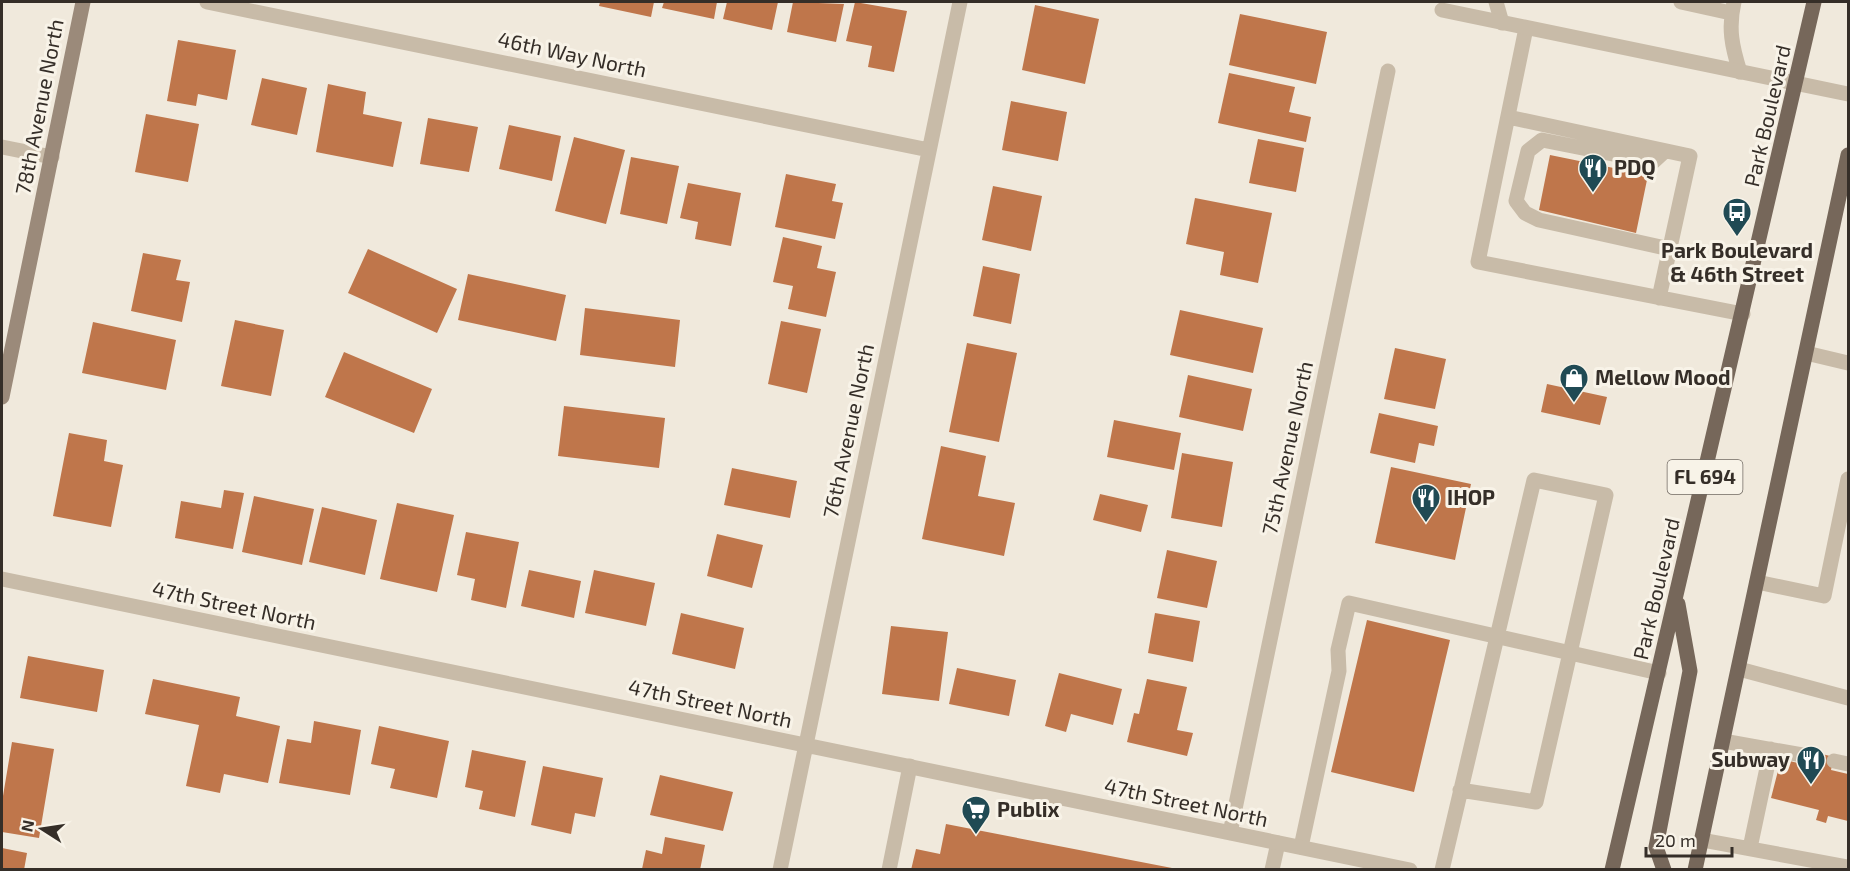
<svg xmlns="http://www.w3.org/2000/svg" width="1850" height="871" font-family="'Exo 2',sans-serif">
  <style>
    .building { fill: #bf764b }
    .lines { fill: none; stroke-linecap: round; stroke-linejoin: round }
    .lane { stroke: #c8bba8; stroke-width: 15 }
    .street { stroke: #c8bba8; stroke-width: 15 }
    .secondary { stroke: #9b8a7a; stroke-width: 15 }
    .primary { stroke: #76675a; stroke-width: 15 }
    .labels { text-anchor: middle; stroke-width: 6; stroke-linejoin: round; paint-order: stroke }
    .shield { fill: #f8f3e8; stroke: #706962; stroke-width: 1.5 }
    .shield-label { font-size: 20px; font-weight: bold; fill: #352e28 }
    .street-label { font-size: 21px; fill: #352e28; stroke: #f8f3e8 }
    .poi-label { font-size: 21px; font-weight: bold; fill: #352e28; stroke: #f8f3e8; text-anchor: start }
  </style>
  <rect width="100%" height="100%" fill="#f0e9dc"/>
  <path class="building" d="M600,2H654L651,17L599,6Z
    M664,2H717L714,19L662,8Z
    M727,2H778L772,30L723,19Z
    M793,2L844,4L836,42L787,32Z
    M855,2L907,11L894,72L868,67L872,46L846,41Z
    M1035,5L1099,19L1085,84L1022,70Z
    M1240,14L1327,32L1316,84L1229,65Z
    M178,40L236,50L227,100L198,94L196,106L167,101Z
    M1229,73L1295,87L1289,112L1311,117L1306,142L1218,123Z
    M262,78L307,88L297,135L251,125Z
    M328,84L366,92L363,114L402,122L393,167L316,152Z
    M1011,101L1067,112L1058,161L1002,150Z
    M146,114L199,124L188,182L135,172Z
    M428,118L478,127L469,172L420,164Z
    M509,125L561,136L552,181L499,169Z
    M574,137L625,150L606,224L555,211Z
    M1258,139L1304,148L1296,192L1249,183Z
    M1550,155L1648,175L1636,233L1539,210Z
    M631,157L679,166L667,224L620,214Z
    M786,174L836,184L832,201L843,203L835,239L775,227Z
    M688,183L741,193L731,246L695,239L698,222L680,218Z
    M993,186L1042,196L1031,251L982,240Z
    M1195,198L1272,213L1258,283L1220,275L1224,252L1186,244Z
    M783,237L822,246L817,268L836,272L826,317L788,309L793,286L773,282Z
    M368,249L457,289L437,333L348,293Z
    M143,253L181,260L176,280L190,282L182,322L131,311Z
    M983,266L1020,274L1011,324L973,316Z
    M468,274L566,295L556,341L458,320Z
    M585,308L680,320L675,367L580,355Z
    M1180,310L1263,328L1253,373L1170,355Z
    M235,320L284,330L271,396L221,386Z
    M781,321L821,329L807,393L768,384Z
    M93,322L176,340L166,390L82,373Z
    M967,343L1017,353L999,442L949,432Z
    M1395,348L1446,359L1435,409L1384,399Z
    M344,352L432,389L414,433L325,397Z
    M1188,375L1252,389L1243,431L1179,417Z
    M1547,384L1607,397L1600,425L1541,412Z
    M564,406L665,418L659,468L558,456Z
    M1379,413L1438,426L1434,446L1419,443L1415,463L1370,453Z
    M1114,420L1181,433L1174,470L1107,457Z
    M69,433L107,440L104,461L123,465L111,527L53,516Z
    M941,446L986,456L978,496L1015,503L1004,556L922,539Z
    M1182,453L1233,462L1222,527L1171,518Z
    M1391,467L1471,484L1455,560L1375,543Z
    M732,468L797,481L790,518L724,505Z
    M224,490L244,493L233,549L175,538L181,501L221,508Z
    M1100,494L1148,505L1141,532L1093,520Z
    M254,496L314,509L302,565L242,552Z
    M397,503L454,515L437,592L380,579Z
    M322,507L377,520L365,575L309,562Z
    M466,532L519,542L506,608L471,600L475,579L457,575Z
    M717,534L763,545L752,588L707,576Z
    M1167,550L1217,561L1207,608L1157,598Z
    M529,570L581,581L574,618L521,606Z
    M594,570L655,583L646,626L585,613Z
    M681,613L744,628L735,669L672,654Z
    M1155,613L1200,621L1193,662L1148,653Z
    M1367,620L1450,640L1414,792L1331,772Z
    M891,626L948,632L939,701L882,694Z
    M28,656L104,670L97,712L20,698Z
    M957,668L1016,680L1009,716L949,704Z
    M1059,673L1122,689L1113,725L1071,714L1066,732L1045,726Z
    M153,679L240,697L236,716L280,726L268,783L224,774L220,793L186,786L199,725L145,714Z
    M1147,679L1187,687L1177,730L1193,733L1187,756L1127,742L1134,713L1139,714Z
    M314,721L361,730L350,795L279,783L287,739L311,743Z
    M379,726L449,741L437,798L390,788L395,769L371,764Z
    M12,742L54,749L39,838L2,832V802Z
    M472,750L526,761L515,817L479,809L483,791L465,787Z
    M1818,753L1834,757L1831,770L1848,774V821L1828,816L1826,823L1816,820L1819,810L1771,798L1781,759L1815,767Z
    M543,766L603,778L595,817L575,813L571,834L531,825Z
    M660,775L733,792L723,831L650,815Z
    M946,824L1172,868V870H911L916,849L940,854Z
    M665,837L705,845L700,870L642,869L646,850L662,854Z
    M2,848L27,853L24,870H2Z"/>
  <g class="lines">
    <path class="lane" d="M1496,2L1502,23
      M1681,2L1731,13
      M1734,2C1728,28 1732,47 1740,72
      M1526,28L1478,262L1743,314
      M1508,117L1690,156L1659,298
      M1665,151L1653,162L1542,140L1528,151L1516,201L1525,213L1539,220L1670,249
      M1806,353L1848,363
      M1757,582L1824,596L1848,479
      M1739,669L1848,698
      M1723,741L1808,756
      M1834,761L1848,764
      M1702,840L1848,867
      M1301,847L1339,671L1338,650L1349,603L1659,673
      M1750,848L1771,749
      M889,870L910,766
      M1272,870L1278,843
      M1442,870L1534,480L1606,495L1536,802L1460,790"/>
    <path class="street" d="M207,2L929,150
      M1442,10L1848,94
      M2,147L52,157
      M2,579L1410,870
      M1230,833L1388,71
      M780,870L960,2"/>
    <path class="secondary" d="M2,397L83,2"/>
    <path class="primary" d="M1612,870L1814,2
      M1664,870L1656,847L1690,671L1678,604
      M1695,870L1848,155"/>
  </g>
  <defs>
    <g id="restaurant-pin" transform="scale(1.5)"><path d="M0 17L-7.5 6A9.5 9.5 0 1 1 7.5 6Z" fill="#204a54" stroke="#f8f3e8"/><path d="M-5-6h1v4h1v-4h1v4h1v-4h1v5L-1.5 .5V6h-2V.5L-5-1ZM5-6V6H3V1.5H1.5Q1.5-4 5-6Z" fill="#fff"/></g>
    <g id="bus-pin" transform="scale(1.5)"><path d="M0 17L-7.5 6A9.5 9.5 0 1 1 7.5 6Z" fill="#204a54" stroke="#f8f3e8"/><path d="M-5-6H5V4H4V6H2V4H-2V6H-4V4H-5ZM-3.5-4V0h7V-4ZM-3.5 1.2v1.5H-2V1.2ZM2 1.2v1.5H3.5V1.2Z" fill="#fff"/></g>
    <g id="shop-pin" transform="scale(1.5)"><path d="M0 17L-7.5 6A9.5 9.5 0 1 1 7.5 6Z" fill="#204a54" stroke="#f8f3e8"/><path d="M-5-2.5h2.3a2.7 3.5 0 0 1 5.4 0H5L5.5 6h-11ZM-1.5-2.5h3a1.5 2.3 0 0 0-3 0Z" fill="#fff"/></g>
    <g id="supermarket-pin" transform="scale(1.5)"><path d="M0 17L-7.5 6A9.5 9.5 0 1 1 7.5 6Z" fill="#204a54" stroke="#f8f3e8"/><path d="M-6-5.5h2.5l.6 2H6L4.5 2H-2.5L-4.4-4H-6ZM-1.5 3.2a1.3 1.3 0 1 0 .1 0ZM3 3.2a1.3 1.3 0 1 0 .1 0Z" fill="#fff"/></g>
  </defs>
  <g fill-rule="evenodd">
    <use href="#restaurant-pin" x="1593" y="168"/>
    <use href="#bus-pin" x="1737" y="212"/>
    <use href="#shop-pin" x="1574" y="378"/>
    <use href="#restaurant-pin" x="1426" y="498"/>
    <use href="#restaurant-pin" x="1811" y="760"/>
    <use href="#supermarket-pin" x="976" y="810"/>
  </g>
  <g class="labels">
    <rect class="shield" x="1667.5" y="460" width="75" height="34" rx="4.5"/>
    <g class="shield-label">
      <text x="1705" y="484">FL 694</text>
    </g>
    <g class="street-label">
      <text transform="translate(572 55) rotate(12)" y="7">46th Way North</text>
      <text transform="translate(40 107) rotate(-79)" y="7">78th Avenue North</text>
      <text transform="translate(1768 116) rotate(-77)" y="7">Park Boulevard</text>
      <text transform="translate(849 431) rotate(-78)" y="7">76th Avenue North</text>
      <text transform="translate(1288 448) rotate(-78)" y="7">75th Avenue North</text>
      <text transform="translate(1657 589) rotate(-77)" y="7">Park Boulevard</text>
      <text transform="translate(234 606) rotate(12)" y="7">47th Street North</text>
      <text transform="translate(710 704) rotate(12)" y="7">47th Street North</text>
      <text transform="translate(1186 803) rotate(12)" y="7">47th Street North</text>
    </g>
    <g class="poi-label">
      <text x="1614" y="175">PDQ</text>
      <text x="1737" y="258" text-anchor="middle">Park Boulevard<tspan x="1737" dy="24">&amp; 46th Street</tspan></text>
      <text x="1595" y="385">Mellow Mood</text>
      <text x="1447" y="505">IHOP</text>
      <text x="1790" y="767" text-anchor="end">Subway</text>
      <text x="997" y="817">Publix</text>
    </g>
  </g>
  <rect width="1850" height="871" fill="none" stroke="#352e28" stroke-width="6"/>
  <g transform="translate(42 829) rotate(282)" stroke="#f8f3e8" stroke-width="4.5" paint-order="stroke">
  <path d="M0-4.5L10 22L0 15L-10 22Z" fill="#352e28"/>
  <text y="-9" font-size="16" font-weight="bold" text-anchor="middle" fill="#352e28">N</text>
  </g>
  <path d="M1646 847v9h86v-9" fill="none" stroke="#352e28" stroke-width="3"/>
  <text x="1655" y="847" font-size="18" fill="#352e28" stroke="#f8f3e8" stroke-width="4.5" paint-order="stroke">20 m</text>
</svg>
